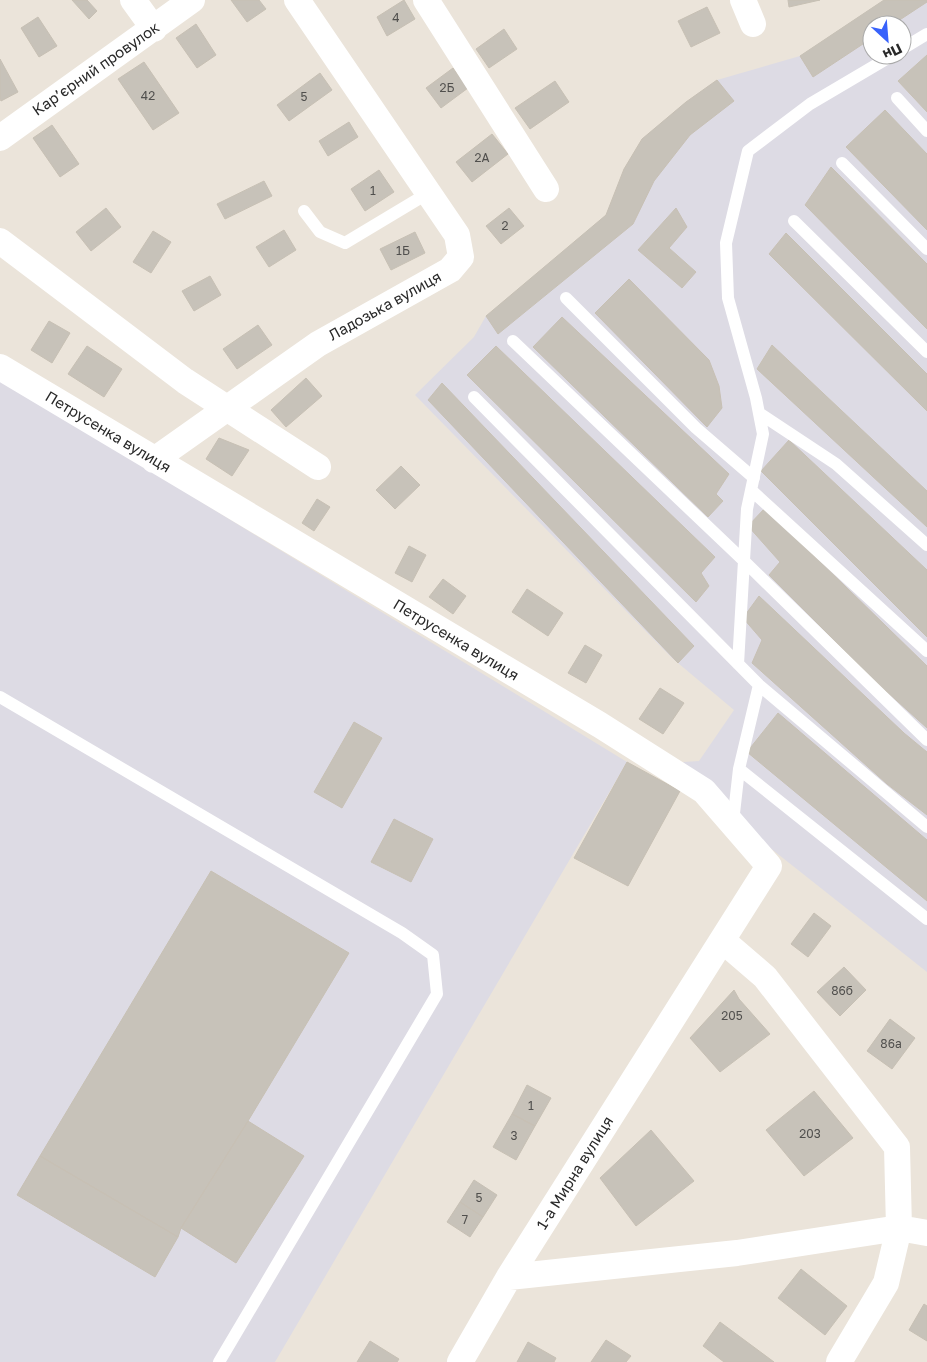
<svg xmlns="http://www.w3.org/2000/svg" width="927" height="1362" font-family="'Golos Text',sans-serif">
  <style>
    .industrial { fill: #dddbe4; fill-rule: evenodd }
    .building { fill: #c7c2b9; stroke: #c7c0b4 }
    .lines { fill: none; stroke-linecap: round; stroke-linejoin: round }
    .lane { stroke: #fff; stroke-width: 12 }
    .street { stroke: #fff; stroke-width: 26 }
    .labels { text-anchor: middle; stroke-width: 4.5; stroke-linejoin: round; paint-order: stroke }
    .number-label { font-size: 12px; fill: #504f4d }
    .street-label { font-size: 15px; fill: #292929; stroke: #fff }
  </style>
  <rect width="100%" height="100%" fill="#ebe4da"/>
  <path class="industrial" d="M884,0H927V972L755,836L683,762L699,761L734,710L672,658L415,395L474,337L486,316L606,215L621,179L642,139L686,102L717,80L800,56ZM872,25H902V55H872Z
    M0,379L627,762L275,1362H0Z"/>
  <path class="building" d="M72,0H87L97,11L89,19Z
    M231,0H259L266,9L247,22Z
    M404,0L415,19L387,36L377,17Z
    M788,0H820L789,7Z
    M884,0H927V2L892,25H872V38L813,77L800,56Z
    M707,7L720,33L691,47L678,21Z
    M38,17L57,46L39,57L21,28Z
    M196,24L216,55L197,68L176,38Z
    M504,29L517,49L489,68L476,49Z
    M927,55V112L898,81Z
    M0,59L18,92L1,101L0,99Z
    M144,62L179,113L153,130L118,79Z
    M453,68L468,88L441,108L426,88Z
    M320,73L332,90L289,121L277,105Z
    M717,80L734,101L690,135L654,181L633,224L498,334L486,316L606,215L624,169L642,139L686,102Z
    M555,81L569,102L530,129L515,108Z
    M885,110L927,154V230L846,147Z
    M349,122L358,137L328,156L319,141Z
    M52,125L79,164L60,177L33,138Z
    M492,134L508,154L472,182L456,162Z
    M831,167L927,264V329L805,205Z
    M379,170L394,192L365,211L351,189Z
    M264,181L272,196L225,219L217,204Z
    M106,208L121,227L91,251L76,232Z
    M509,208L524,226L501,244L486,226Z
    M676,208L687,227L669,248L696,272L682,288L638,250Z
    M284,230L296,250L269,267L256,247Z
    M153,231L171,242L151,273L133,262Z
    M415,232L425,253L391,270L380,249Z
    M786,233L927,374V411L769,254Z
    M210,276L221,295L194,311L182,291Z
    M629,279L709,360L719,386L722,408L707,427L595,313Z
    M562,317L729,474L716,494L723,501L708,517L533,347Z
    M49,321L70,333L52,363L31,350Z
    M258,325L272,345L237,369L223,349Z
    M772,345L927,491V527L757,369Z
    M87,346L122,369L104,397L68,374Z
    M496,346L715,557L701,573L709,586L696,602L467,375Z
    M306,378L322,396L286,427L271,410Z
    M442,383L694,646L678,663L428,400Z
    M219,438L249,450L232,476L206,459Z
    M789,440L927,570V637L761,471Z
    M401,466L420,485L395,509L376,490Z
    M317,499L330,507L314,531L302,523Z
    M765,508L927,666V728L876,682L769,575L780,562L748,526Z
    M409,546L426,555L412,582L395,573Z
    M443,579L466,596L453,614L429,597Z
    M527,589L563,613L548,636L512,612Z
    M759,596L904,733L927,752V815L887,784L752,663L762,640L743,618Z
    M585,645L602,655L586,683L568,673Z
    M660,688L684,703L663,734L639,719Z
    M778,713L927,840V901L747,752Z
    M354,722L382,738L342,808L314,792Z
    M627,762L680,791L628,886L574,858Z
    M394,819L433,839L411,882L371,862Z
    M211,871L349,953L248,1121L181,1228L178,1237L40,1156Z
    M814,913L831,926L808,957L791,944Z
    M844,967L866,990L840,1016L817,992Z
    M734,990L739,999L770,1034L720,1072L690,1038Z
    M890,1019L915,1038L892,1069L867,1051Z
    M527,1085L551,1098L535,1126L512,1114Z
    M814,1091L853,1138L804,1176L766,1130Z
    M512,1114L535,1126L516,1160L493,1147Z
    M248,1121L304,1156L236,1263L181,1228Z
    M651,1130L694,1181L636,1226L600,1178Z
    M40,1156L178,1237L155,1277L17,1195Z
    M474,1180L497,1195L483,1217L460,1202Z
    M460,1202L483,1217L470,1237L447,1222Z
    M801,1269L847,1306L825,1335L778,1298Z
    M924,1304L927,1306V1341L909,1330Z
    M720,1322L774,1362H724L703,1346Z
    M606,1340L631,1356L626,1362H591Z
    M370,1341L399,1359L397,1362H357Z
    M528,1342L556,1358L554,1362H517Z"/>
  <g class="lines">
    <path class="lane" d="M902,49L927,34
      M897,98L927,131
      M842,163L927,249
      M304,211L320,232L345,243L430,192
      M794,221L927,352
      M566,298L696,428L754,478
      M513,341L743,560L927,740
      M474,397L759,685L927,827
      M759,413L836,464L927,545
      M751,490L927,651
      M738,664L747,509L763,434L756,398L728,298L726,243L748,151L810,104L893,55
      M0,697L402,933L433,955L437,994L219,1362
      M739,769L927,919
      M733,822L739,769L759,685"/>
    <path class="street" d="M133,0L154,29
      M426,0L546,189
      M743,0L753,24
      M0,138L192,0
      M0,241L185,381L318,467
      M0,367L600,725L704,791L769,866L509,1277L460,1362
      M154,460L318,344L450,270L461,257L457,235L297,0
      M722,940L765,977L897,1147L899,1228L886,1283L839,1362
      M509,1277L737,1253L899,1228L927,1233"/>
  </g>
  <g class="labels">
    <g class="number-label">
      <text x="396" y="22">4</text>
      <text x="447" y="92">2Б</text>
      <text x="148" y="100">42</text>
      <text x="304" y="101">5</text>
      <text x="482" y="162">2А</text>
      <text x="373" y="195">1</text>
      <text x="505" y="230">2</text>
      <text x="403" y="255">1Б</text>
      <text x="842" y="995">86б</text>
      <text x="732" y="1020">205</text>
      <text x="891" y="1048">86а</text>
      <text x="531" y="1110">1</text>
      <text x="810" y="1138">203</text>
      <text x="514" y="1140">3</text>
      <text x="479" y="1202">5</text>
      <text x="465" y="1224">7</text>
    </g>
    <g class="street-label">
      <text transform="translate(96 69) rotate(-35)" y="5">Кар’єрний провулок</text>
      <text transform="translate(385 306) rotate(-29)" y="5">Ладозька вулиця</text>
      <text transform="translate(108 432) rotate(31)" y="5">Петрусенка вулиця</text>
      <text transform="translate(456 640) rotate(31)" y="5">Петрусенка вулиця</text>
      <text transform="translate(575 1173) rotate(-58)" y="5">1-а Мирна вулиця</text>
    </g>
  </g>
  <g transform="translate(887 40) rotate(154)"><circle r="24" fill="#ffffff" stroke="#a9a9a9"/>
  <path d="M0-4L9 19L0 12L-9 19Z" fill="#3862fb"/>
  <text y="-8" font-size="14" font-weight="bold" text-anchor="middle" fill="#292929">Пн</text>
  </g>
</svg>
